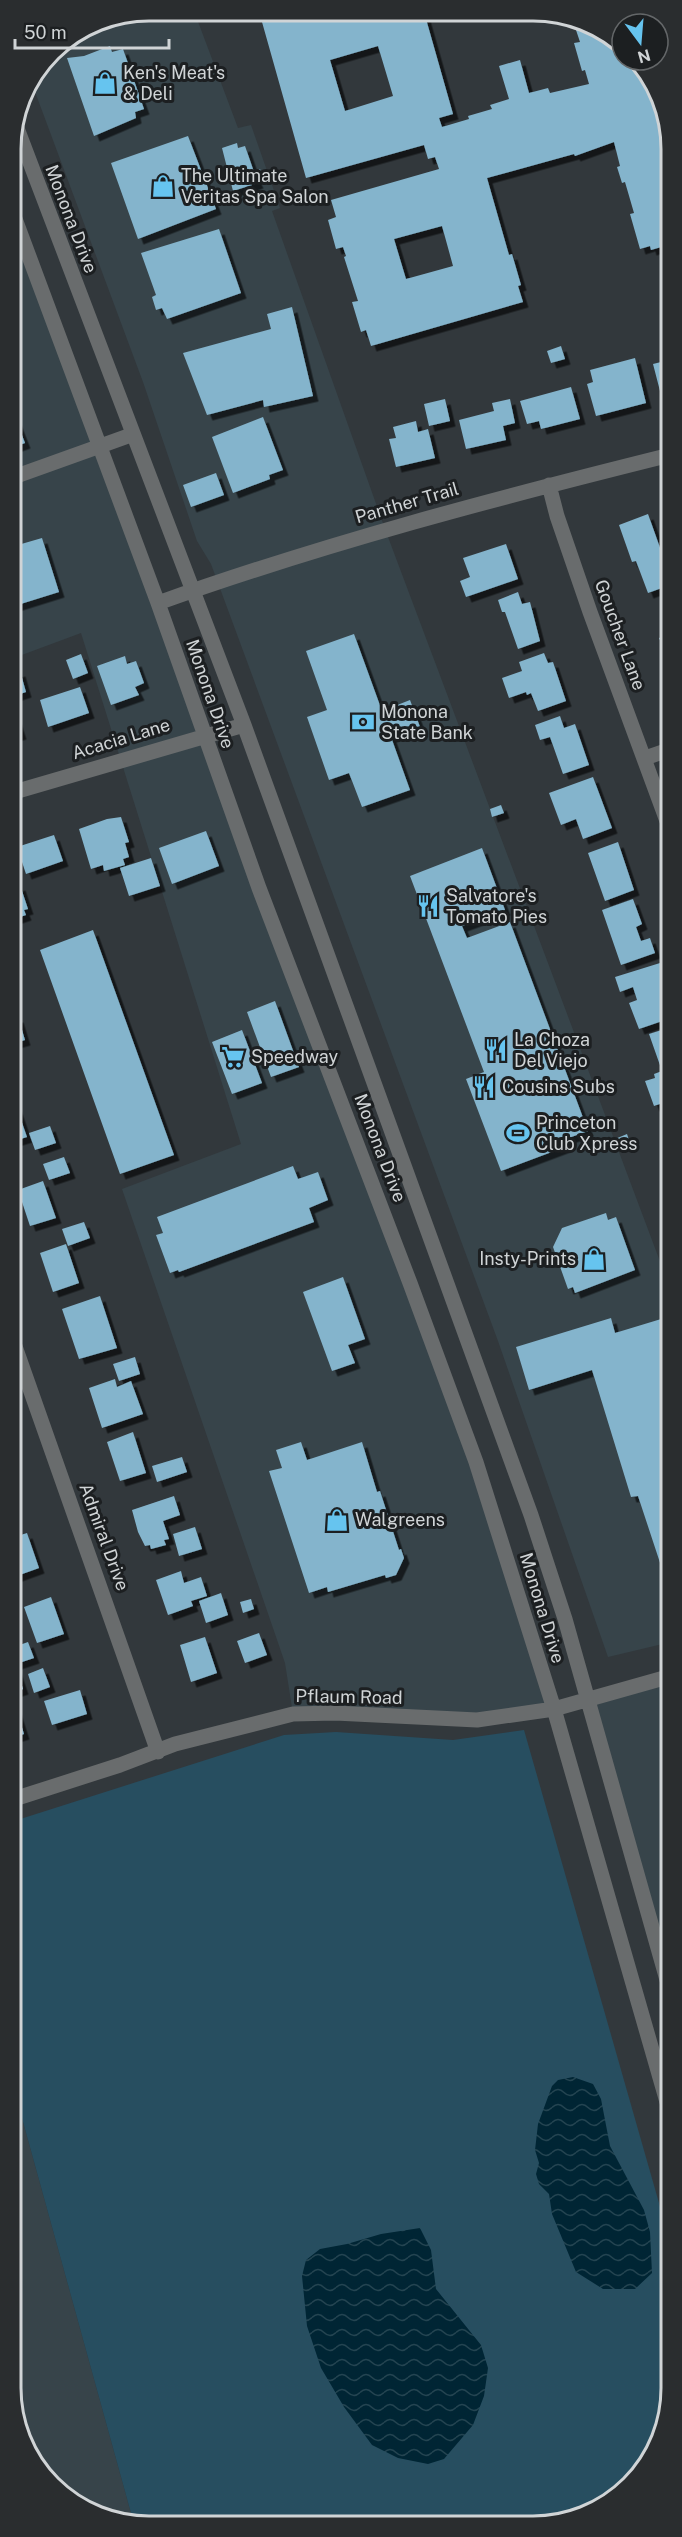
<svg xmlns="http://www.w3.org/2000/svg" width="682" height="2537" font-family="'Public Sans',sans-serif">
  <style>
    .built { fill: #37444a }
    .green { fill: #274e60 }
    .water { fill: url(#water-waves) }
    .building { fill: #84b4cc; fill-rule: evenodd; filter: url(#shadow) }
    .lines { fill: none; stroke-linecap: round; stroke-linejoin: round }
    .minor { stroke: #696c6d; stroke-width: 15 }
    .labels { text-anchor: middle; stroke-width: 6; stroke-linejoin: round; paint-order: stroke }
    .poi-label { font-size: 18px; fill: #d0d4d6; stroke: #1c1f21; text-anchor: start }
    .street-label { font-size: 18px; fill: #d0d4d6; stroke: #1c1f21 }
    .rim { fill: none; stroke: #d0d4d6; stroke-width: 3 }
  </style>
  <defs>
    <pattern id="water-waves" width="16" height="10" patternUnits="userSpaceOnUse" patternTransform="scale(1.5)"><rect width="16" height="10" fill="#002534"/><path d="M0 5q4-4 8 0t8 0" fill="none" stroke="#244451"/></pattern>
    <filter id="shadow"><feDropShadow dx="5.5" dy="5.5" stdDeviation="0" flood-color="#0009"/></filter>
  </defs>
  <rect width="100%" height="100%" fill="#32383c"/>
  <path class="built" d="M149,11H194L238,128L251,125L280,208L272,211L385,529L667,1280L671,1279V1642L608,1657L498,1341L211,564L197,541L143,382L31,81L51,51L96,21Z
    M11,208L410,1283L554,1709L517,1715L293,1714L285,1663L122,1189L241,1144L81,633L11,659Z
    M671,1676V1994L588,1699Z
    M12,2082L134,2524H122L45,2480L12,2406Z"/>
  <path class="green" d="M524,1730L671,2245V2397L637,2480L602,2508L551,2525L134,2524L12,2082L11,1822L284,1735L336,1732L453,1740Z"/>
  <path class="water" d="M573,2077L593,2084L601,2099L610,2146L644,2210L650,2232L652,2273L635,2289H603L576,2272L552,2214L549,2194L539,2184L536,2174L539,2163L535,2150L538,2124L552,2086L558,2080Z
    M420,2228L431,2250L436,2289L481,2345L488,2368L484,2396L473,2425L444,2459L428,2464L398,2458L372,2445L344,2407L321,2368L307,2326L302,2276L306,2260L320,2249L347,2244L381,2234Z"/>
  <path class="building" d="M300,12H424L453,114L439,118L442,127L469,119L468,116L492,109L490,105L509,99L499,66L520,60L529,93L548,88L550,93L589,84L585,70L582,71L574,43L580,42L573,21L622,49V60H638L670,131V241L667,242L668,245L651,250L650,246L640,249L630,214L634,213L625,182L622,183L617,167L620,166L614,142L575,156L574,154L487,178L509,255L512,254L521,285L518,286L523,302L371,346L366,330L361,332L352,302L358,301L344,257L346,256L343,247L336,249L328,220L336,217L331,200L439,169L435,157L428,159L424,145L306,178L262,22ZM378,46L393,96L345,111L330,60ZM442,226L453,266L406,279L394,239Z
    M110,46L112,52L123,49L144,109L135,112L136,118L94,136L67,58L84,56Z
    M188,136L216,209L138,239L111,163Z
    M237,143L238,148L245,146L254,172L260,169L263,177L256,179L258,183L233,191L222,148Z
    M219,229L241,293L167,319L162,308L156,310L152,297L156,295L141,253Z
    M292,307L313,396L264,407L263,400L207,415L183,353L271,329L267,314Z
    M561,346L565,359L551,363L547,351Z
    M670,349V388L660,391L653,364L669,360L667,350Z
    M635,358L646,403L596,416L587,384L593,382L590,370Z
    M571,387L580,419L541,429L539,421L527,424L520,401Z
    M445,399L450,421L429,426L424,404Z
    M510,399L515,423L503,426L506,440L466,449L459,420L494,411L492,403Z
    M11,407L25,443L11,448Z
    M263,417L283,470L269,475L270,479L233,493L212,437Z
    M416,421L418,432L428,429L435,458L396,467L389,439L396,438L393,427Z
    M216,473L224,495L191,507L183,485Z
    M648,514L664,559H667L670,568L668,570L670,585L648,593L636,561L632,562L619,525Z
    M42,538L59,592L11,607V547Z
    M506,544L518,579L466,597L460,581L470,577L463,558Z
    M518,592L522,604L530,602L540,641L518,649L505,612H502L498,600Z
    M354,634L382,711L410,700L420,727L391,737L410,790L362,807L349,773L329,780L307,717L327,710L306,651Z
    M670,634V664L659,638Z
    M544,653L548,663L553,662L566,701L538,711L531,693L527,695L526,692L509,698L502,678L522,671L519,662Z
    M81,654L88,673L73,679L66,660Z
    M125,656L127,664L136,661L144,683L135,687L139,695L111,705L97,666Z
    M20,671L26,692L11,697V674Z
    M80,687L89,713L48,727L40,700Z
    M13,709L21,734L11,737V710Z
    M560,716L564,728L575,724L589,765L563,774L550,737L540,740L535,725Z
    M593,777L612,828L583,839L576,819L561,825L549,793Z
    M501,805L504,813L492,817L490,809Z
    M121,817L129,842L125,843L129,857L123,859L125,865L104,871L103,865L91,869L79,829L107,819Z
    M206,831L219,866L172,884L159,848Z
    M54,835L63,861L26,874L17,847Z
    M618,842L634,890L605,901L588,853Z
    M482,848L505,910L462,926L467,938L510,922L588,1131L563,1140L565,1147L501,1171L466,1079L484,1072L410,876Z
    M151,858L160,886L129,896L120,868Z
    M20,885L28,909L24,910L26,915L11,920V888Z
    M633,899L642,924L636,927L641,941L650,938L655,953L621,965L602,910Z
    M93,930L174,1155L120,1174L40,950Z
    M660,963L671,995V1000L667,1002L671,1018L639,1029L629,1003L637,1000L633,987L620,992L615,977Z
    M275,1001L299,1067L271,1077L247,1012Z
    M18,1017L25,1040L11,1044V1019Z
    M671,1027V1100L654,1106L645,1081L655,1078L654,1074L662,1071L649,1034Z
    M242,1030L262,1083L232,1094L212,1042Z
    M14,1100L27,1137L11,1142V1101Z
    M50,1126L56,1143L35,1150L29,1133Z
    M627,1134L630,1143L618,1147L615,1139Z
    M64,1157L70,1173L49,1180L43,1164Z
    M293,1166L298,1179L318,1172L328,1200L309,1208L314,1222L179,1272L178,1270L170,1273L156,1235L163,1233L157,1217Z
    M43,1181L56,1218L30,1226L18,1190Z
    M606,1213L608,1220L616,1217L635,1270L575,1293L573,1287L568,1289L553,1247L562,1228Z
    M84,1222L90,1238L68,1246L62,1229Z
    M66,1244L79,1283L53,1292L40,1253Z
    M343,1277L365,1339L348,1345L355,1363L332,1371L303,1292Z
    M100,1296L117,1348L79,1359L62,1309Z
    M671,1316V1383L664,1386L671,1410L670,1593L638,1496L631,1497L592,1370L529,1390L516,1347L611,1318L615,1333Z
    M135,1357L140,1374L119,1381L113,1364Z
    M115,1379L117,1387L131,1381L143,1414L102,1428L89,1388Z
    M133,1432L146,1473L120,1481L107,1442Z
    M301,1442L307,1460L362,1442L377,1492L380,1491L399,1550L401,1549L404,1558L396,1575L386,1578L385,1575L328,1592L327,1587L309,1593L269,1471L282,1468L276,1450Z
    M182,1457L187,1472L157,1482L152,1466Z
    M174,1496L180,1515L163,1521L169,1539L164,1540L166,1545L151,1549L150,1545L145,1546L138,1532L132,1510Z
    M195,1527L202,1549L179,1556L173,1534Z
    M27,1533L39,1568L14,1577L11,1569V1538Z
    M181,1571L184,1583L201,1577L207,1596L191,1601L193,1606L168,1615L156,1580Z
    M221,1593L228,1615L206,1623L199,1601Z
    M51,1597L64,1634L37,1643L24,1607Z
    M251,1599L254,1609L243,1613L240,1602Z
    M259,1633L267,1655L245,1663L237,1641Z
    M205,1637L217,1673L191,1682L180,1645Z
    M28,1642L34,1658L13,1665L11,1648Z
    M16,1668L23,1689L11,1693V1669Z
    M43,1668L50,1687L34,1693L28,1674Z
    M80,1690L87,1714L52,1725L44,1701Z
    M16,1709L24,1734L11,1738V1710Z"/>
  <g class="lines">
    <path class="minor" d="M15,123L244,725L531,1515L565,1619L671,1994
      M11,208L158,603L259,888L410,1283L476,1462L554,1709L671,2116
      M11,478L131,435
      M549,485L557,516L590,612L671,832
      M158,603C326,543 497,498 670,455
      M645,758L671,749
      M11,793L244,725
      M11,1335L158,1752
      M11,1800L120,1765L175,1744L293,1714L335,1713L477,1720L554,1709L671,1676"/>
  </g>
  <defs>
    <g id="shop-bare" transform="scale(1.8)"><path d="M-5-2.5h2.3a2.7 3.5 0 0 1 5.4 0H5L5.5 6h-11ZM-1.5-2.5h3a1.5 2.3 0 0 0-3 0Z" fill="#66c4ef" stroke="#1c1f21" stroke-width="2.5" paint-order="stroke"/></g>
    <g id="bank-bare" transform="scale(1.8)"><path d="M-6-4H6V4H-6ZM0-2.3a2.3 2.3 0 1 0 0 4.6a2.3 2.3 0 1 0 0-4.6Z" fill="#66c4ef" stroke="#1c1f21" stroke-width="2.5" paint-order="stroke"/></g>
    <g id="restaurant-bare" transform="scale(1.8)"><path d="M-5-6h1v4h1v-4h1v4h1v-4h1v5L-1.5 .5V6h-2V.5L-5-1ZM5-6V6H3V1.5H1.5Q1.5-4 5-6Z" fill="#66c4ef" stroke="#1c1f21" stroke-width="2.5" paint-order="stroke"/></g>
    <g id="supermarket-bare" transform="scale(1.8)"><path d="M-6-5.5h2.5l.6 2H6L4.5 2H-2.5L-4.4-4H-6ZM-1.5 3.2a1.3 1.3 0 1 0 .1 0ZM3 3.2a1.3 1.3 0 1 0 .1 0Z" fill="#66c4ef" stroke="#1c1f21" stroke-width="2.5" paint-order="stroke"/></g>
    <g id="stadium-bare" transform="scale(1.8)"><path d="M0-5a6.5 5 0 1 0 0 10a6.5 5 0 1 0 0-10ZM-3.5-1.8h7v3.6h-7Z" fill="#66c4ef" stroke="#1c1f21" stroke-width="2.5" paint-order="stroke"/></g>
  </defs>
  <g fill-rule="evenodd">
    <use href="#shop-bare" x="105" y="83"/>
    <use href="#shop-bare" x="163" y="186"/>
    <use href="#bank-bare" x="363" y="722"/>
    <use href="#restaurant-bare" x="428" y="906"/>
    <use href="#restaurant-bare" x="496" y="1050"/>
    <use href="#supermarket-bare" x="233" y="1057"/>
    <use href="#restaurant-bare" x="484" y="1087"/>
    <use href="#stadium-bare" x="518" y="1133"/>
    <use href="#shop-bare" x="594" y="1259"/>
    <use href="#shop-bare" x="337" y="1520"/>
  </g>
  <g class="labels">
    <g class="poi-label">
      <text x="123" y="79">Ken's Meat's<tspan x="123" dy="21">&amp; Deli</tspan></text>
      <text x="181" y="182">The Ultimate<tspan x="181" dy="21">Veritas Spa Salon</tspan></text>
      <text x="381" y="718">Monona<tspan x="381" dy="21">State Bank</tspan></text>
      <text x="446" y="902">Salvatore's<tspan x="446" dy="21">Tomato Pies</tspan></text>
      <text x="514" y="1046">La Choza<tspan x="514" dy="21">Del Viejo</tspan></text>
      <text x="251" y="1063">Speedway</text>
      <text x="502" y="1093">Cousins Subs</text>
      <text x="536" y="1129">Princeton<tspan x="536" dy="21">Club Xpress</tspan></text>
      <text x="576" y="1265" text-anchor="end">Insty-Prints</text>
      <text x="355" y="1526">Walgreens</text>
    </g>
    <g class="street-label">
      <text transform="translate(71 219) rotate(69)" y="6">Monona Drive</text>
      <text transform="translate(407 503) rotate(-16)" y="6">Panther Trail</text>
      <text transform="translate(620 635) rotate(70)" y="6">Goucher Lane</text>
      <text transform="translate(210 694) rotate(71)" y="6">Monona Drive</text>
      <text transform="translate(121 739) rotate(-17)" y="6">Acacia Lane</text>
      <text transform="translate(380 1148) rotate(69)" y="6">Monona Drive</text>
      <text transform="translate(104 1537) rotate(70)" y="6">Admiral Drive</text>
      <text transform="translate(542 1608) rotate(73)" y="6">Monona Drive</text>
      <text transform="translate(349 1697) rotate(1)" y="6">Pflaum Road</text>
    </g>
  </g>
  <path d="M0 0H682V2537H0ZM149 21H533A128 128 0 0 1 661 149V2388A128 128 0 0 1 533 2516H149A128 128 0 0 1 21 2388V149A128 128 0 0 1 149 21Z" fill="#2a2d2f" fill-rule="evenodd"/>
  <path class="rim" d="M149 21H533A128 128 0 0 1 661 149V2388A128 128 0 0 1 533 2516H149A128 128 0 0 1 21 2388V149A128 128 0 0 1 149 21Z"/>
  <g transform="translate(640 42) rotate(164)"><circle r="28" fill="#1c1f21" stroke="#646769" stroke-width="1.5"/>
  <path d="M0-4.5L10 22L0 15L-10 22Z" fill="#66c4ef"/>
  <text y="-9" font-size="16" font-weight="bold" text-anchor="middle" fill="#d0d4d6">N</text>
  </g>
  <path d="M15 39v9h154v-9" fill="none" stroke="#d0d4d6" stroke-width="3"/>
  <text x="24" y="39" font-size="18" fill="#d0d4d6" stroke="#1c1f21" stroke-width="4.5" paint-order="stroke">50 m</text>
</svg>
